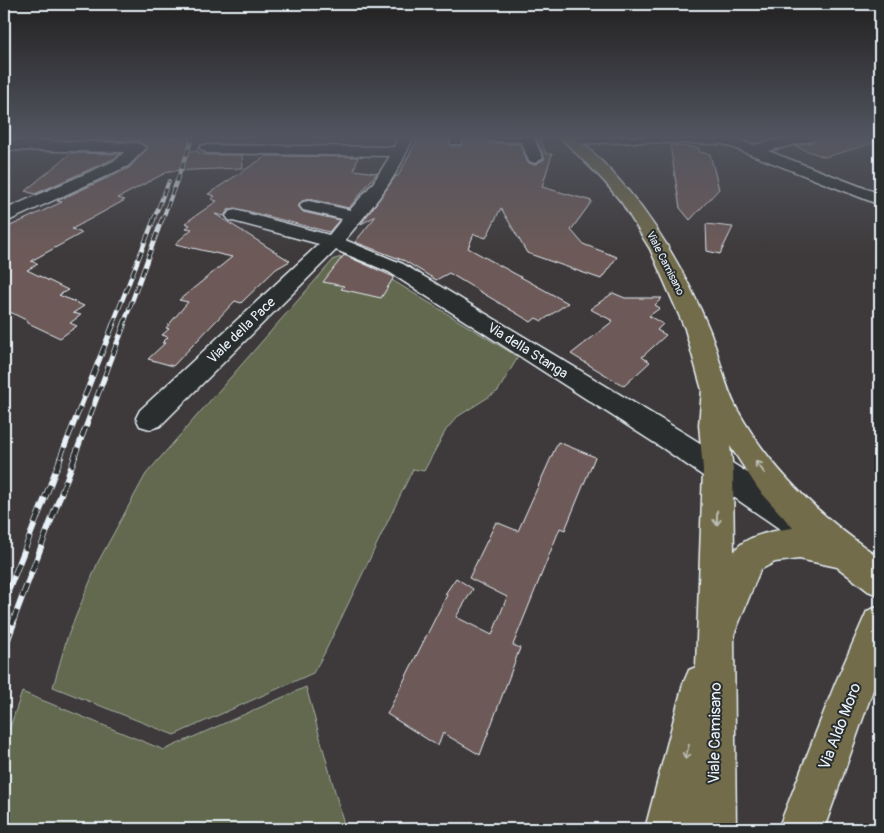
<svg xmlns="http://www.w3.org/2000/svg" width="884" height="833" font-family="Pangolin,sans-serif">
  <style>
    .green { fill: #62694f; stroke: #a5ada4 }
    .building { fill: #6d5a59; stroke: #e8f1f8 }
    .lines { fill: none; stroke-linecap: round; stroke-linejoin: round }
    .minor-casing { stroke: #e8f1f8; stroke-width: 3 }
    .major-casing { stroke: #e8f1f8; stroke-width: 3 }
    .minor { fill: #2a2d2e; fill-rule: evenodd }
    .major { fill: #726c4b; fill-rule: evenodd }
    .rail-far4-casing { stroke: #e8f1f8; stroke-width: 4 }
    .rail-far3-casing { stroke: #e8f1f8; stroke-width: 4.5 }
    .rail-far2-casing { stroke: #e8f1f8; stroke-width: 5.5 }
    .rail-far1-casing { stroke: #e8f1f8; stroke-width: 6 }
    .rail-casing { stroke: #e8f1f8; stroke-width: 8 }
    .rail-far4 { stroke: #2a2d2e; stroke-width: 2.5; stroke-dasharray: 7; stroke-linecap: butt }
    .rail-far3 { stroke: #2a2d2e; stroke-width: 3; stroke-dasharray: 9; stroke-linecap: butt }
    .rail-far2 { stroke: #2a2d2e; stroke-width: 4; stroke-dasharray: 11; stroke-linecap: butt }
    .rail-far1 { stroke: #2a2d2e; stroke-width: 4.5; stroke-dasharray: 14; stroke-linecap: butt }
    .rail { stroke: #2a2d2e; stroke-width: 5.5; stroke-dasharray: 17; stroke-linecap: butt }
    .oneway { stroke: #b9bcb3 }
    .labels { text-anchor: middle; stroke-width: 4; stroke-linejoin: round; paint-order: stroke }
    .far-street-label { font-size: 11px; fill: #e8f1f8; stroke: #2a2d2e }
    .street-label { font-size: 14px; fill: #e8f1f8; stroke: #2a2d2e }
    .near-street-label { font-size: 16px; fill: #e8f1f8; stroke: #2a2d2e }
  </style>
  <rect width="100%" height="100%" fill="#3e3a3b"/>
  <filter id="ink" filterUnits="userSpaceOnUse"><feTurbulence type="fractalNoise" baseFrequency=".02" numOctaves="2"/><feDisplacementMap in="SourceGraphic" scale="10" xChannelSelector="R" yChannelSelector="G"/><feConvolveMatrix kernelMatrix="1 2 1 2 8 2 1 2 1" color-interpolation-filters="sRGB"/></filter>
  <g filter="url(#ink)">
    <path class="green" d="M351,255L518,357L498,391L457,417L446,430L424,471L413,469L324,654L313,673L174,735L53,687L67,638L98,562L146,474L334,259Z
      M306,687L344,824L350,829H4V745L22,692L164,750Z"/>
    <path class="building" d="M91,137H189V151H198V153L207,155H242L243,168L169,171L118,198L125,200L72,229L82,233L31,261L38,264L27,270L68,290L59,295L84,306L73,313L81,315L70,323L77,326L60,338L26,322L28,321L4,309V229L62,202L57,201L129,168L148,148L138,141L87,140Z
      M419,137H448L451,146H461L466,137H486L489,143L520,144L527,162L534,165L545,159L536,139H540L546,154H552L542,187L592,201L571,230L583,244L617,257L601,279L527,253L501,208L486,238L474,234L468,248L568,303L542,321L536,318L531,322L449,273L436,280L405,261L355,242L376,216L361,224L396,176H398Z
      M817,137H878V142L825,157L794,146L813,142Z
      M670,145L699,148V152L710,154L719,189L690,220L680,208Z
      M71,153L120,154L115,158L35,194L25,191Z
      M266,156L358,157L354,170L377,173L349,208L309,199L302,201L298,206L303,212L339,220L329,232L235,208L228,210L224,216L215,214L290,261L276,269L241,303L235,301L173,366L148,359L165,343H162L168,337L162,335L169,329L166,328L188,302L179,300L232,257L175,244L192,229L186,228L190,225L185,223L217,201L211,199L215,196L208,194Z
      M706,224L733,227L720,254L707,251Z
      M344,255L394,277L381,298L341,289L344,286L323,282Z
      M613,293L625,298H662L655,305L660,308L649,316L663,324L657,330L666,335L642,357L650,362L624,386L571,354L613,321L590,309Z
      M558,442L595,457L565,530L560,528L513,645L520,648L480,755L443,733L438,746L387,714L447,595L445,594L456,578L473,589L456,617L492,635L507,597L469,578L496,522L518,531Z"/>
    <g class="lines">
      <g class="minor-casing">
        <path id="minor" d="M399,137H413C397,179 373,206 345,240L403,264L684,433L817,516L821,527L817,538L805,542L793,538L664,449L389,272L336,250L160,426L150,429L140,426L136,418L140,410L319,244L229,220L226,216L229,212L235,210L329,235L342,219L303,210L300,206L303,202L309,201L350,210L373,183L390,156L207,153L199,148L202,145L394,147Z
          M450,137H464L461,144H451Z
          M488,137H533L543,158L535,163L529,161L521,142L489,141Z
          M573,137H730L754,145L791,137H815L813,140L768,151L880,194V205L724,144L631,142L568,144L566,141Z
          M4,140L138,143L146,148L128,166L4,223V210L116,160L124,152L4,150Z"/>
      </g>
      <g class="major-casing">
        <path id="major" d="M560,137H575C637,189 679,256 710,331C720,357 724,385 737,409C771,471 823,519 880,558V596L868,591L837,567L799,559L775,562L760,570L734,635L736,829H645L683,684L689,670L696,667L703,469L699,425L702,390L685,329L650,249L622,203L604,181ZM730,446L759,490L793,528C777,530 741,536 734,553L733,469Z
          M880,606V670L824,829H778L835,684L867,611Z"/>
      </g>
      <use href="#minor" class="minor"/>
      <use href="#major" class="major"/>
      <g class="rail-far4-casing">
        <path id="rail-far4" d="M153,221L169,181
          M162,221L193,137"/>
      </g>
      <g class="rail-far3-casing">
        <path id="rail-far3" d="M112,326L154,219
          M123,326L162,219"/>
      </g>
      <g class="rail-far2-casing">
        <path id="rail-far2" d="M60,458L113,325
          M74,458L124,325"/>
      </g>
      <g class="rail-far1-casing">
        <path id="rail-far1" d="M4,602L61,457
          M12,624L75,457"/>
      </g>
      <g class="rail-casing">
        <path id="rail" d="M4,647L13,623"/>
      </g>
      <use href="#rail-far4" class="rail-far4"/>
      <use href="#rail-far3" class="rail-far3"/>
      <use href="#rail-far2" class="rail-far2"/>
      <use href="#rail-far1" class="rail-far1"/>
      <use href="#rail" class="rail"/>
    </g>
    <defs><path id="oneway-shaft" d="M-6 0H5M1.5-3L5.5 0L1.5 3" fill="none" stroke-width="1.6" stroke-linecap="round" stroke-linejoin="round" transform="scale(1.25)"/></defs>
    <g class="oneway">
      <use href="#oneway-shaft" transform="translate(760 467) rotate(-127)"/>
      <use href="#oneway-shaft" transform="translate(717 518) rotate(91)"/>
      <use href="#oneway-shaft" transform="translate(687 752) rotate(104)"/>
    </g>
  </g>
  <linearGradient id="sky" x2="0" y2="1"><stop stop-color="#222020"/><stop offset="0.54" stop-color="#525560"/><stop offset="1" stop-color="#525560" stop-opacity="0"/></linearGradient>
  <rect width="884" height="253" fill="url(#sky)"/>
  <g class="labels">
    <g class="far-street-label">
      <text transform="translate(666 263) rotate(63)" y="4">Viale Camisano</text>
    </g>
    <g class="street-label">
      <text transform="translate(241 330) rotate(-44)" y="5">Viale della Pace</text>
      <text transform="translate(528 350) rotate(32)" y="5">Via della Stanga</text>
    </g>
    <g class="near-street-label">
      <text transform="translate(839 726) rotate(-69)" y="6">Via Aldo Moro</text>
      <text transform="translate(714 733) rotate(-89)" y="6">Viale Camisano</text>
    </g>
  </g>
  <rect width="884" height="833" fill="none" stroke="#2a2d2e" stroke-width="20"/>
  <rect x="10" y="10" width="864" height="813" fill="none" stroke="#e8f1f8" stroke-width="2" filter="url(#ink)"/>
</svg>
